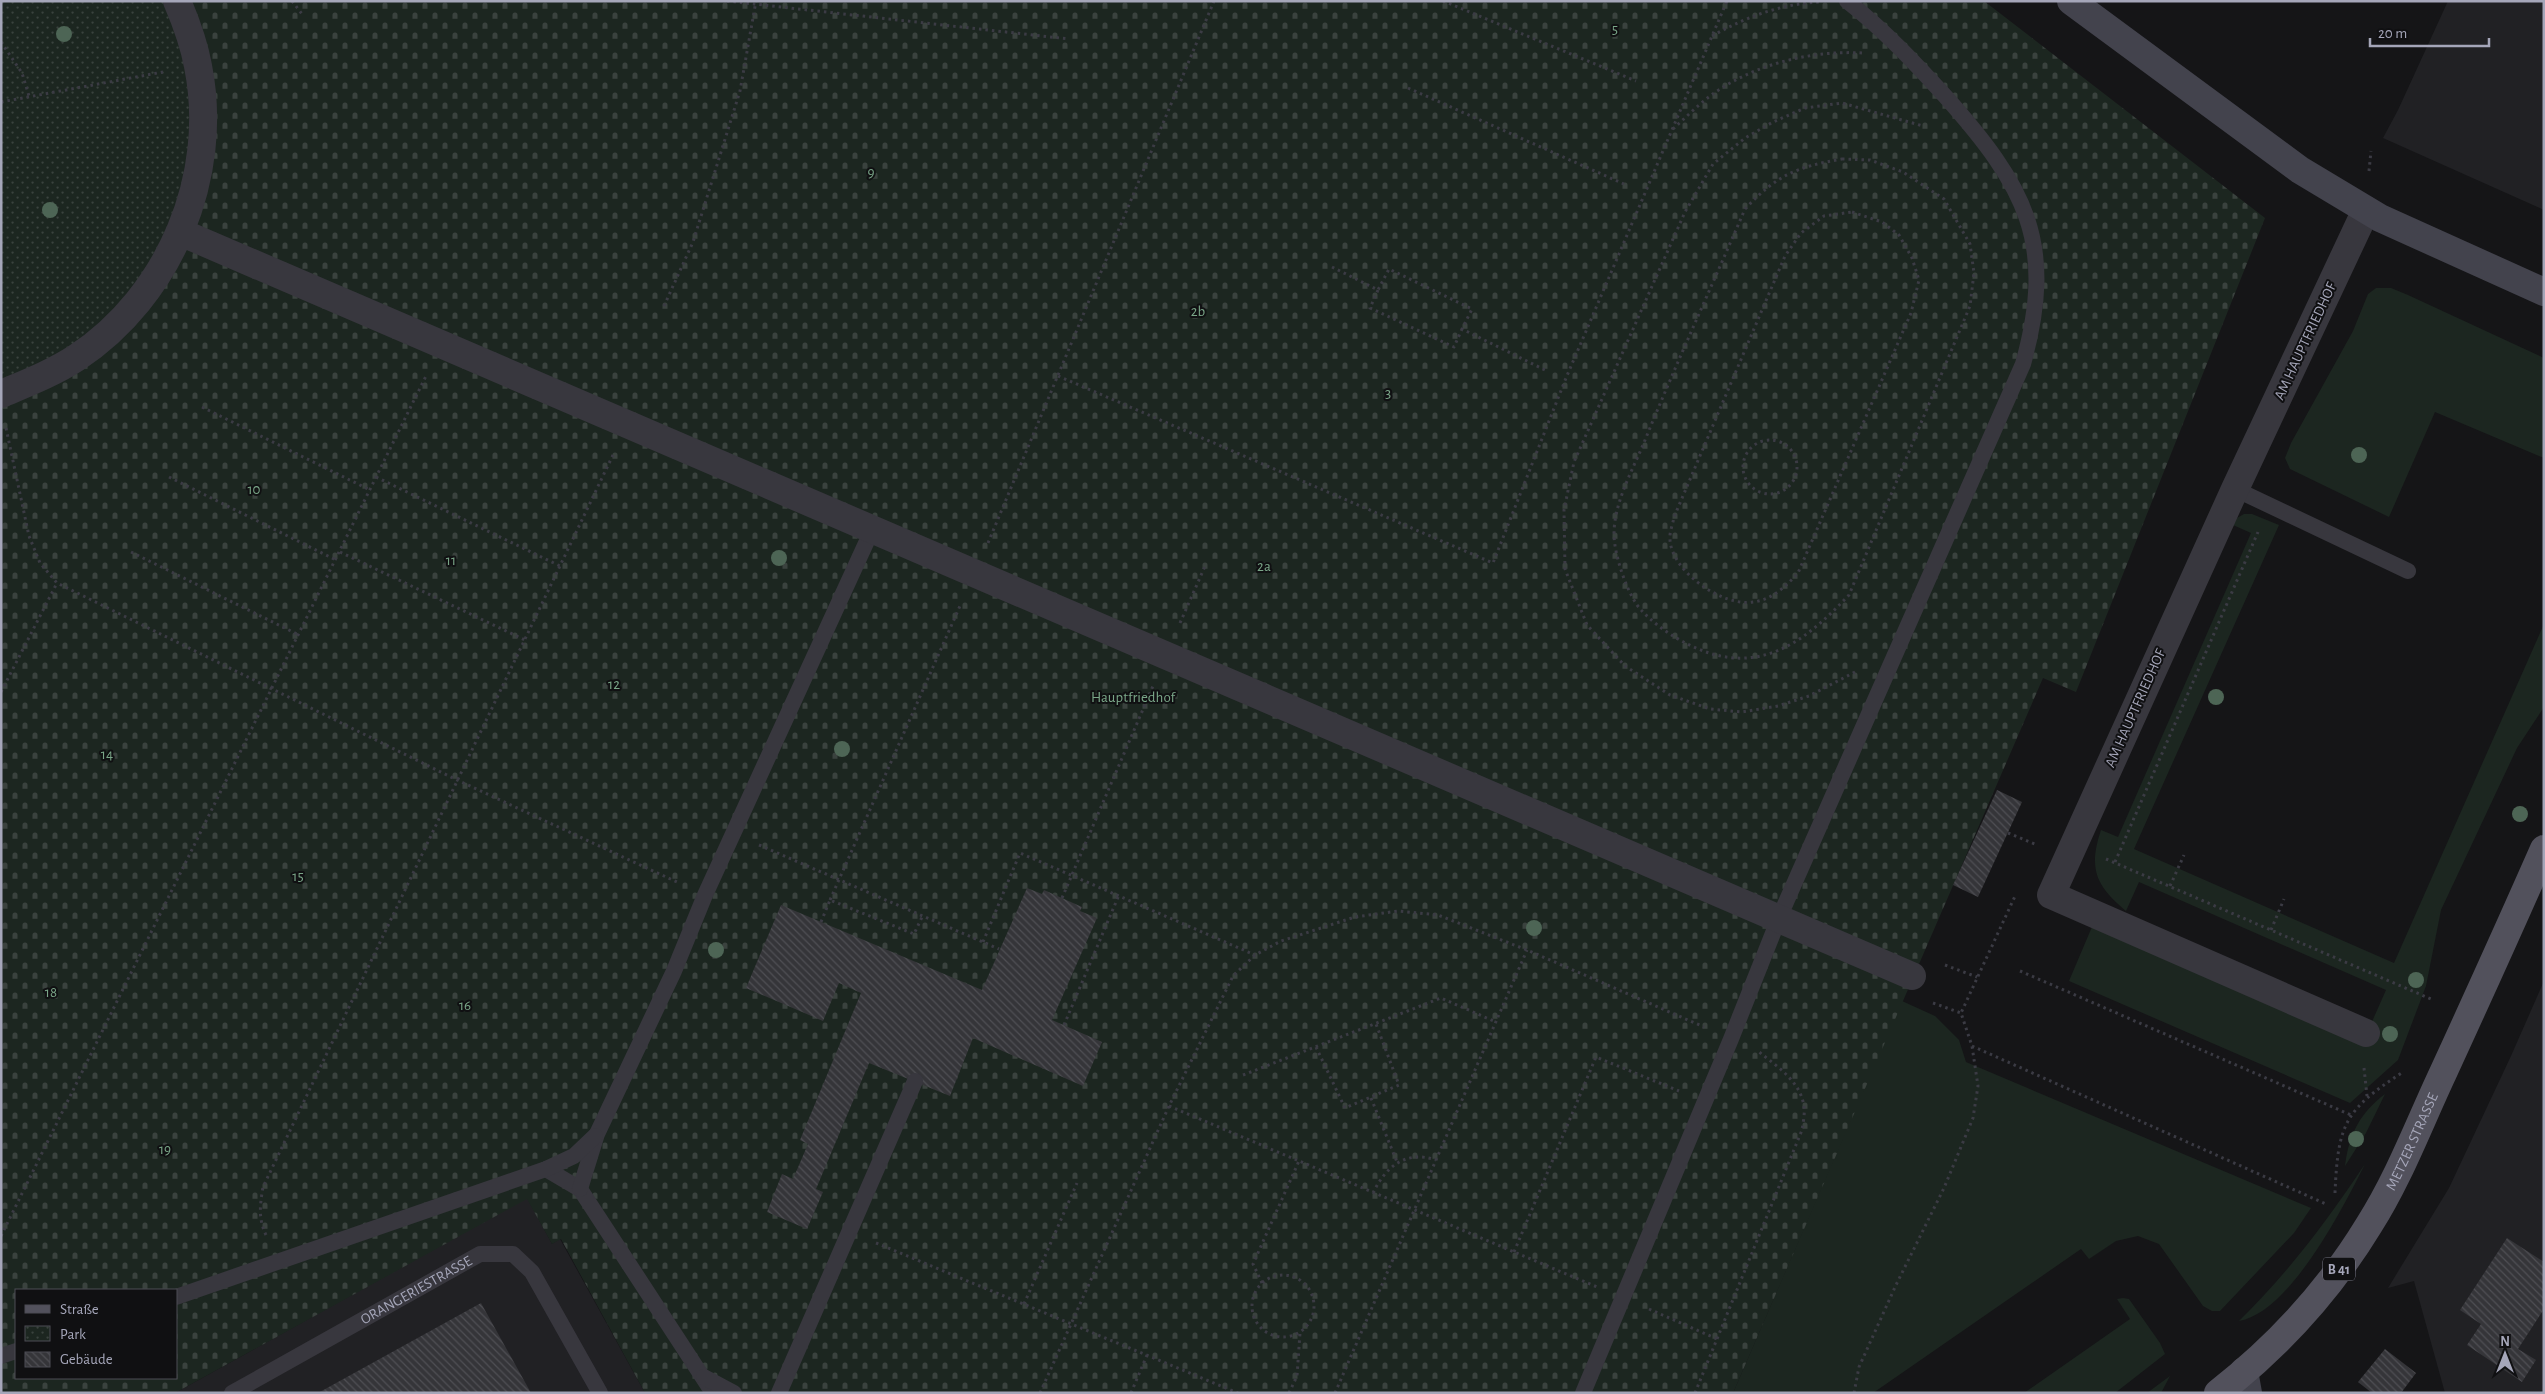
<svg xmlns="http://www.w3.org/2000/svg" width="2545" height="1394" font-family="'Alegreya Sans',sans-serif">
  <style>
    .built { fill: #212124 }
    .grass { fill: #1c2620 }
    .cemetery { fill: url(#cemetery-stones); fill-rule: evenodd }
    .park { fill: url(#park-dots) }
    .building { fill: url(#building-back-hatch) }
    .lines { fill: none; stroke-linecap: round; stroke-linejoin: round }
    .path { stroke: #3b3b44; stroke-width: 3; stroke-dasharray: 2.5 4; stroke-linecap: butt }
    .lane { stroke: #38373e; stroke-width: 16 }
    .street { stroke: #38373e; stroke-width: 28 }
    .secondary { stroke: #43434d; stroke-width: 28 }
    .primary { stroke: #52515c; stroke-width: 28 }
    .tree { fill: #4d6555 }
    .labels { text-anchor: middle; stroke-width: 4; stroke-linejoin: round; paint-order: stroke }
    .shield { fill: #101012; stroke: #787987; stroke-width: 1 }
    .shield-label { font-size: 14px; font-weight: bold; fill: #a5a6b9 }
    .park-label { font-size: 15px; fill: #7aa688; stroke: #101012 }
    .street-label { font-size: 15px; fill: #a5a6b9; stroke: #101012 }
  </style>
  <defs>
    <pattern id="cemetery-stones" width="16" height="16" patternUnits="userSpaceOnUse" patternTransform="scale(1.25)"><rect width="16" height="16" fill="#1c2620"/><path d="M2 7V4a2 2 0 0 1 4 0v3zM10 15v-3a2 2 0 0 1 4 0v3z" fill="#3a423e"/></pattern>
    <pattern id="park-dots" width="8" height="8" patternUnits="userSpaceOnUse" patternTransform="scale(1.25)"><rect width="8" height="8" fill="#1c2620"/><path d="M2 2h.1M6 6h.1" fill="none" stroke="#3a423e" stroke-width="1.8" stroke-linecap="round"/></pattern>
    <pattern id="building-back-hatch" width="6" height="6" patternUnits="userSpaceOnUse" patternTransform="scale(1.25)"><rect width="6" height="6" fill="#353539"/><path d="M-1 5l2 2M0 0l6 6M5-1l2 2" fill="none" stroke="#4f4f54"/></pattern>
  </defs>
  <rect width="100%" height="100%" fill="#151517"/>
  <path class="built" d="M2448,1H2544V210L2383,138L2398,110Z
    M2544,981V1393H2445L2414,1281L2388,1288L2449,1188L2511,1056Z
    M527,1198L552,1244L560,1239L645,1393H175Z"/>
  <path class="grass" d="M2376,288H2391L2408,295L2544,358V458L2435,412L2389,517L2290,469L2285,458L2291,443L2353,331L2368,294Z
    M2244,514H2252L2279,525L2134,849L2394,963L2544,624V707L2517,748L2441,910L2426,986L2398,1060L2350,1103L2069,981L2097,915L2367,1033L2386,990L2139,882L2126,911C2096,886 2088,869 2101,830L2118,837L2251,533L2233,525L2237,518Z
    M1902,1001L1935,1016L1959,1040L1966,1062L2311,1208L2294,1233L2220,1311H2212L2203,1306L2159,1244L2138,1236L2116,1241L2089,1259L2081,1249L1873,1393H1733Z
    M2385,1094L2366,1133L2345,1166C2349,1134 2360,1113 2385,1094Z
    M2365,1164C2343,1208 2290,1312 2239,1321C2288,1273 2327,1221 2365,1164Z
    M2123,1298L2129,1299L2160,1343L2165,1354L2115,1393H2024L2130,1319L2117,1299Z
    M2170,1376L2161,1393H2147Z"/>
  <path class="cemetery" d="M1,1H1984L2265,218L2076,692L2043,678L1733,1393H645L561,1239L552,1244L527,1199L175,1393H1ZM16,1290H176V1378H16Z"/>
  <path class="park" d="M1,1H177L198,174L127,315L1,394Z"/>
  <path class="building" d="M1997,790L2022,802L1978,897L1953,885Z
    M1027,888L1042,894L1044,890L1082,907L1080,911L1097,918L1052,1020L1102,1042L1083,1086L973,1038L950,1096L869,1063L816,1189L823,1192L807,1229L767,1212L782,1174L793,1179L808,1144L800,1140L861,993L839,983L823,1021L746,988L781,905L982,990Z
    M2507,1238L2544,1262V1309L2518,1349L2536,1360L2522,1382L2467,1345L2481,1324L2460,1310Z
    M481,1303L531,1393H318Z
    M2385,1349L2416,1373L2401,1393H2372L2358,1382Z"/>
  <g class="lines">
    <path class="path" d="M292,1L302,14
      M727,1L1069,39
      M1443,1L1636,81
      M1712,36C1746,17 1781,4 1819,2
      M1,42L22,73L29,96
      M1408,88L1624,184
      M1,102L163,72
      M1673,129C1685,118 1697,106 1710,96C1752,65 1810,50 1862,53
      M1842,159L1870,160L1903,172L1944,199L1970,244L1974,273L1970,306L1849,595C1811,635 1769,672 1709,653C1685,645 1660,630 1642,611C1628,597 1614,555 1614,534C1614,504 1631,473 1643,445C1675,366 1711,288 1745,209C1777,175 1796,167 1842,159Z
      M2369,171L2371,151
      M1852,212L1882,222L1899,235L1912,258L1919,280L1911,313L1798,573C1786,586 1772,600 1753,602C1723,607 1672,572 1670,540C1669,533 1673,524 1674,517L1785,256L1801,233L1824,216Z
      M1332,267L1378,290L1389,269L1472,309L1462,329L1547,371
      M1378,290L1370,308L1454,347L1462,329
      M664,306L693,242L740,91L756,1
      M1058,376L1493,563L1566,378L1727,1
      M202,407L370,490
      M6,428L29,536L40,563L57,583L457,780L679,883
      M1743 467a27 27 0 1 1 54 0a27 27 0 1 1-54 0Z
      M169,477L336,560
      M376,477L560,566
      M988,543L1214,1
      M131,552L299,635
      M340,552L525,640
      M1180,623L1206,564
      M1855,672L1809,696L1778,706L1742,712L1710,709L1670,695L1625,666L1587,625L1565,569L1564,510L1574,462L1685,212L1713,164L1745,138L1773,122L1805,108L1842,103L1923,126
      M1,692L57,583
      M2008,833L2037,845
      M759,845L999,949
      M2106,859L2431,999
      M2115,862L2258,532
      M2170,886L2184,855
      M1062,898L1153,686
      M830,900L960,606
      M821,922L830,900L914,934L923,915
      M2271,930L2284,899
      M983,942L1020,853L1255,955
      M1945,965L1977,977
      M2020,971L2351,1115
      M1933,1003L1961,1013
      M1064,1025L1119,895
      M1972,1046L2326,1204
      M1316,1047L1345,1108L1399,1085L1376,1024
      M2364,1068L2367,1096
      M1243,1075L1441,998L1496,1022
      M1371,1098L1397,1162
      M1169,1106L1597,1287
      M1373,1193C1386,1166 1406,1150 1436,1160
      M2335,1193C2338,1123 2345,1110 2403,1072
      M266,1235C258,1218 260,1205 263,1187L613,455
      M1,1236L426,376
      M876,1243L1238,1393
      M1514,1252L1596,1057L1679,1091
      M1252 1306a31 31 0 1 1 62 0a31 31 0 1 1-62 0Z
      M1262,1283L1253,1264L1299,1161
      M1024,1304L1077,1183
      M1649,1309L1717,1339
      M1040,1393L1169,1106L1233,976L1255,955L1281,941L1355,917L1398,911L1438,915L1527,950L1704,1027
      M1131,1393L1147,1355
      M1289,1393L1297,1376L1300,1333
      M1335,1393L1527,950
      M1695,1393L1802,1130C1803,1123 1805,1114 1804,1107C1801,1081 1776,1066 1758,1051
      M1854,1393L1859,1367L1896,1285L1944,1188L1973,1118L1978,1086L1972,1046L1961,1013L2016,894"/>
    <g class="lane">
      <path d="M2235,489L2408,571"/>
      <path d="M546,1169L580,1189L713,1393"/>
      <path d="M580,1189L597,1134L674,971L705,895L872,530"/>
      <path d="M176,1297L546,1169L574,1156L595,1136"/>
      <path d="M1,1356L16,1351"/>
      <path d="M704,1377L734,1393"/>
      <path id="s1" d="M232,1393L480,1254H513L532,1272L600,1393"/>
      <path d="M779,1393L915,1081"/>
      <path d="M1583,1393L1731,1039L1779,918L2023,364C2057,242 2025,186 1945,96C1914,62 1884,30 1847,1"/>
    </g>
    <path class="street" d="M2366,210L2235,489L2051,895L2366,1033
      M180,232L1912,976
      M1,394C27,383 53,373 76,358C170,296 220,176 198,66C194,44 186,22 177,1"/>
    <path class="secondary" d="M2071,1L2300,170L2380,218L2544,292
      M2244,1371L2248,1393"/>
    <path class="primary" id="s2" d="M2218,1393C2277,1347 2330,1289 2369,1225C2399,1178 2419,1124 2443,1073C2477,999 2511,924 2544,849"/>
  </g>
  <g class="tree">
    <circle cx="64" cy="34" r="8"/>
    <circle cx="50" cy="210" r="8"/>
    <circle cx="2359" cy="455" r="8"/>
    <circle cx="779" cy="558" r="8"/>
    <circle cx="2216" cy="697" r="8"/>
    <circle cx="842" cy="749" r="8"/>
    <circle cx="2520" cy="814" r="8"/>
    <circle cx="1534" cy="928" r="8"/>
    <circle cx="716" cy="950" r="8"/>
    <circle cx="2416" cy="980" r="8"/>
    <circle cx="2390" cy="1034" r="8"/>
    <circle cx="2356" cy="1139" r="8"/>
  </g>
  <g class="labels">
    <rect class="shield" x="2323" y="1257.5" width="32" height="23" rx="4"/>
    <g class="shield-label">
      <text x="2339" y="1274">B 41</text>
    </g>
    <g class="park-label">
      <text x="1615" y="34">5</text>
      <text x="871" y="177">9</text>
      <text x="1198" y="316">2b</text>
      <text x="1388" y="398">3</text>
      <text x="254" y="494">10</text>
      <text x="451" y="565">11</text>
      <text x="1264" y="571">2a</text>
      <text x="614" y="689">12</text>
      <text x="1133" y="702">Hauptfriedhof</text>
      <text x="107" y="759">14</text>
      <text x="298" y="881">15</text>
      <text x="51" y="997">18</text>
      <text x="465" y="1010">16</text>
      <text x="165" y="1154">19</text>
    </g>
    <g class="street-label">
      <text transform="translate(2305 341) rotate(-65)" y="5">AM HAUPTFRIEDHOF</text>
      <text transform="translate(2135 708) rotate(-66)" y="5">AM HAUPTFRIEDHOF</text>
      <text dy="5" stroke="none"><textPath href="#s2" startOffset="321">METZER STRASSE</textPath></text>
      <text dy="5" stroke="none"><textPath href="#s1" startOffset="211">ORANGERIESTRASSE</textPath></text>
    </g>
  </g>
  <rect width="2545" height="1394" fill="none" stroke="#a5a6b9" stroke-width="5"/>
  <rect x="15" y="1289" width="162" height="90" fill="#101012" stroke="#4c4c55"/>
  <rect x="25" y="1305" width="25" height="8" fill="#52515c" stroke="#4c4c55"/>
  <text x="60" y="1314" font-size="15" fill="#a5a6b9">Straße</text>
  <rect x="25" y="1326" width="25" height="15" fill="url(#park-dots)" stroke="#4c4c55"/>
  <text x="60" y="1339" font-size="15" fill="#a5a6b9">Park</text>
  <rect x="25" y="1352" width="25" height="15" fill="url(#building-back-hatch)" stroke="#4c4c55"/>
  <text x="60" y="1364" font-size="15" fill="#a5a6b9">Gebäude</text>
  <g transform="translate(2505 1354)" stroke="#101012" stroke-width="4" paint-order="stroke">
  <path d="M0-4L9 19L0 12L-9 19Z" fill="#a5a6b9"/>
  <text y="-8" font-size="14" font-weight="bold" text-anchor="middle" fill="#a5a6b9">N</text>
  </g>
  <path d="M2370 38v8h119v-8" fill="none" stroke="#a5a6b9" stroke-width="2.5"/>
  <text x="2378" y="38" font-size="15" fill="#a5a6b9" stroke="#101012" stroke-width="4" paint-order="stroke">20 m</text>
</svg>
